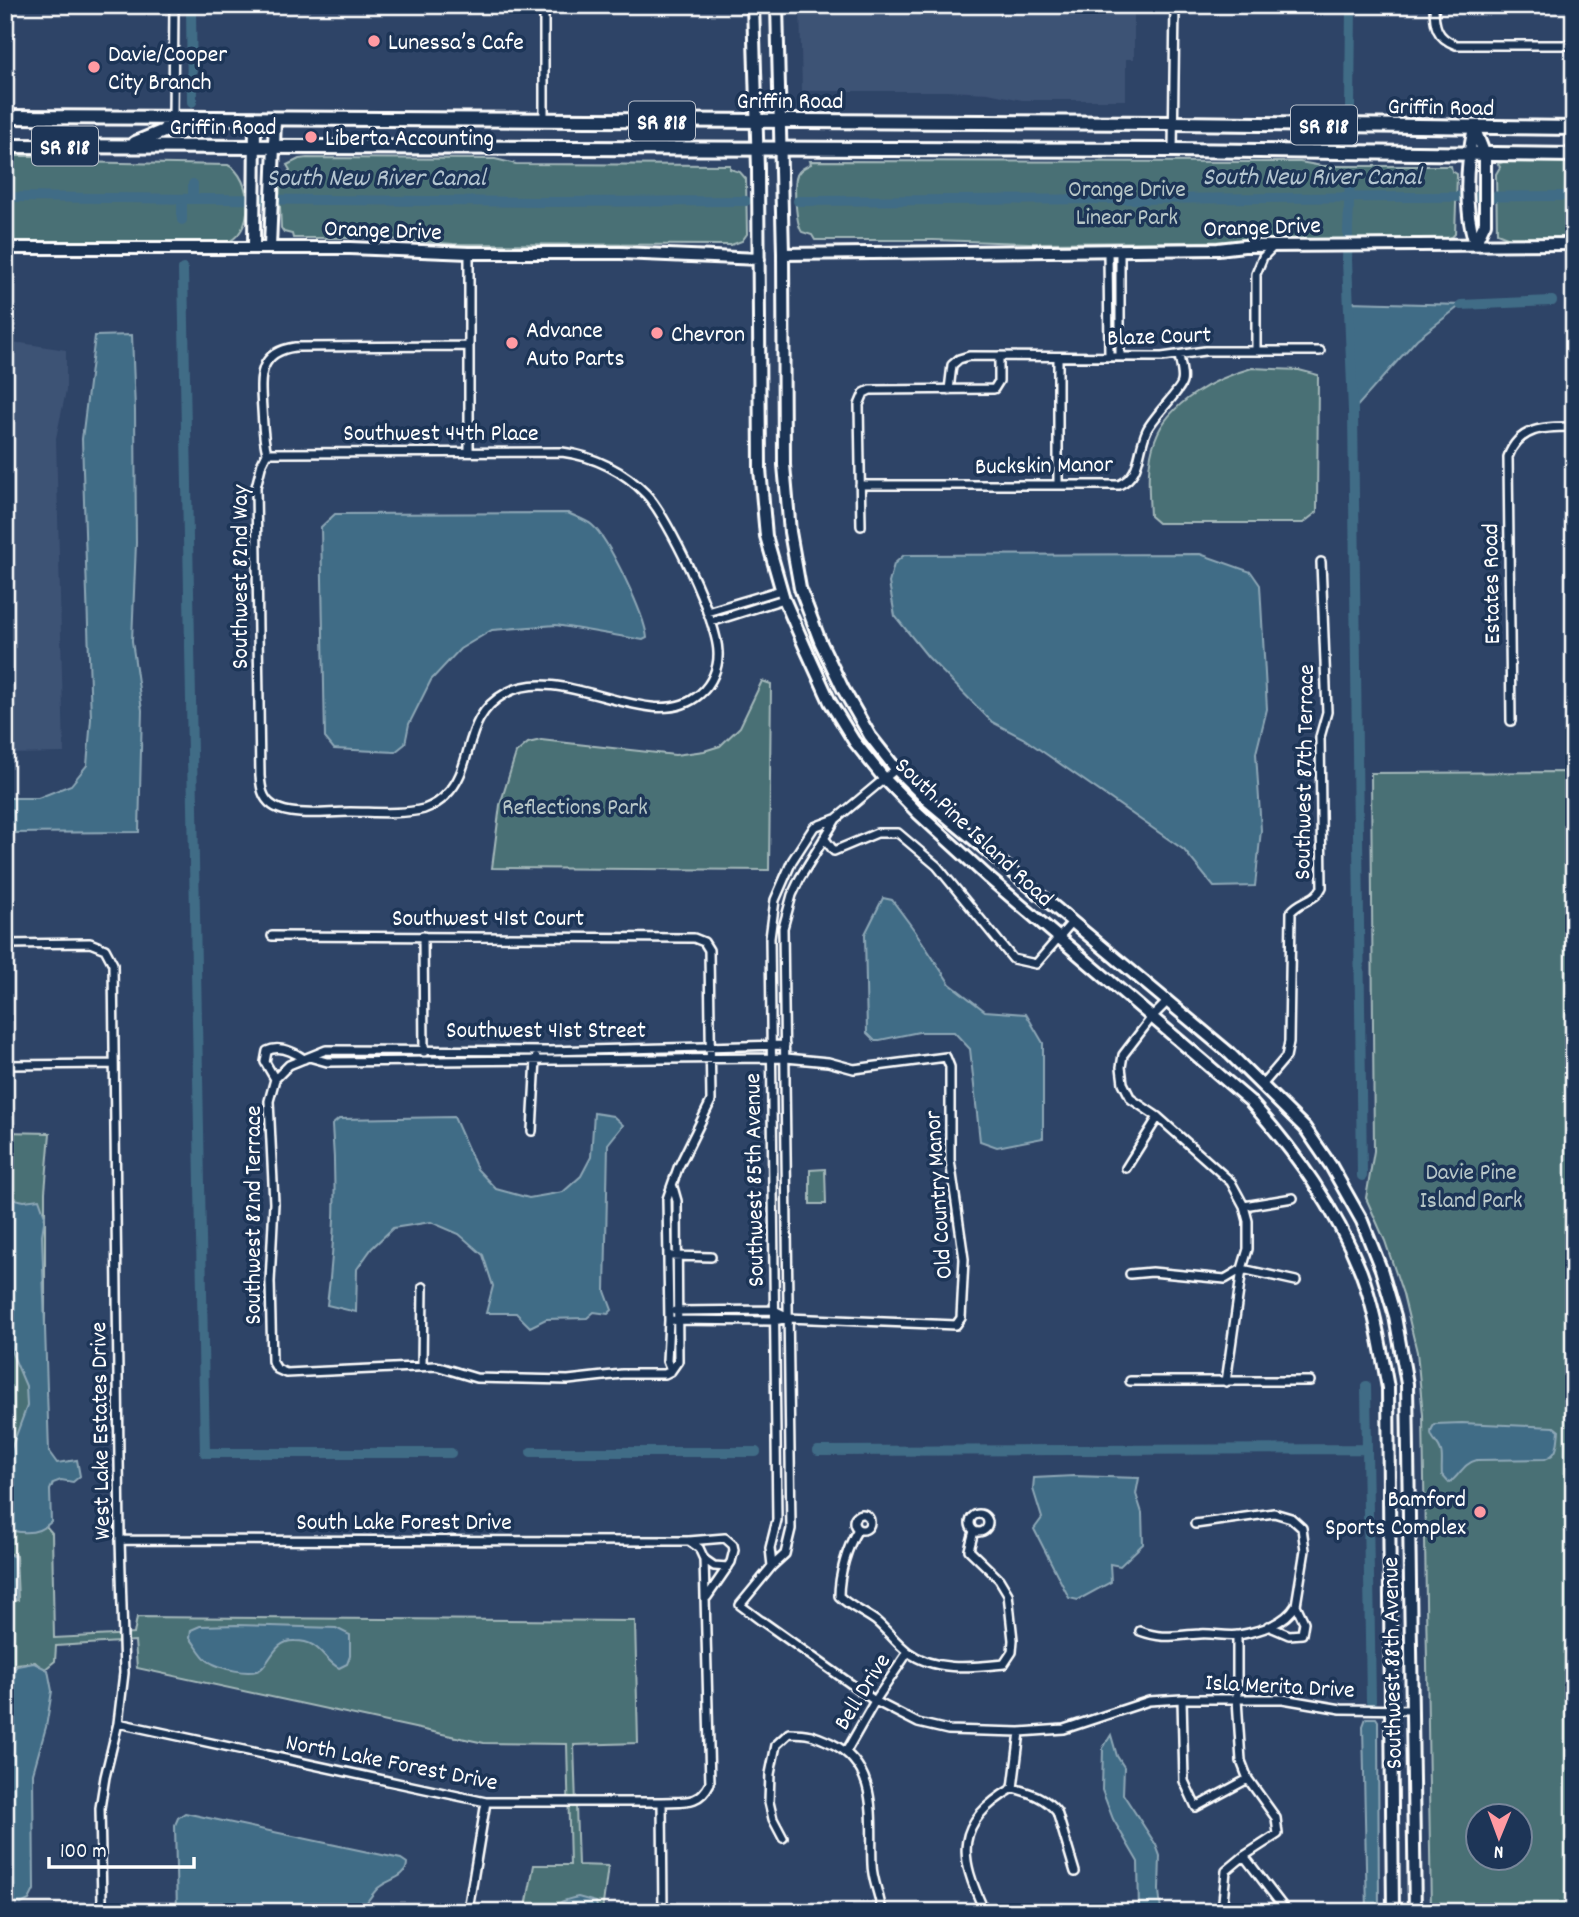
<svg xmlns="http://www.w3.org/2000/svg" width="1579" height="1917" font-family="Dekko,sans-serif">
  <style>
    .built { fill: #3e5275 }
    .green { fill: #4a7074; stroke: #a4b8ba; stroke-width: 2; fill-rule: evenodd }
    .water { fill: #416c86; stroke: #8da7b6; stroke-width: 2 }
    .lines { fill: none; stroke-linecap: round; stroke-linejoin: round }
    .canal { stroke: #416c86; stroke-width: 10 }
    .street-casing { stroke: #fff; stroke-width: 12 }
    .secondary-casing { stroke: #fff; stroke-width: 16 }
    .primary-casing { stroke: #fff; stroke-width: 18 }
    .street { stroke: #1d3557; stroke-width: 7 }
    .secondary { stroke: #1d3557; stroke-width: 10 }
    .primary { stroke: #1d3557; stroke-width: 12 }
    .poi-dot { fill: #ff9aa2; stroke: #1d3557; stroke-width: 2.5 }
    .labels { text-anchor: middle; stroke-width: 7; stroke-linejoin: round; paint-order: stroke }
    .shield { fill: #1d3557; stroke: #bbc2cd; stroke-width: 2 }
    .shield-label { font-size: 23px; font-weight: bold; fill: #fff }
    .poi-label { font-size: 24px; fill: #fff; stroke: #1d3557; text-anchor: start }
    .street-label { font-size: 24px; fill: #fff; stroke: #1d3557 }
    .park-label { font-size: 24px; fill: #b7c6c7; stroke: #1d3557 }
    .water-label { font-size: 26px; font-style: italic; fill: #b3c4cf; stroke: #1d3557 }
  </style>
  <rect width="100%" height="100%" fill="#2e4467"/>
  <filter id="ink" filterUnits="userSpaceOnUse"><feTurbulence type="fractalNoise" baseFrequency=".0143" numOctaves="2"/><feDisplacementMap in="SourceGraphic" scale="14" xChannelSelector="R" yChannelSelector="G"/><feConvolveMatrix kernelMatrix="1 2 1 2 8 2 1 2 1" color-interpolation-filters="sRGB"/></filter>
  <g filter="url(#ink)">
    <path class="built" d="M800,5H1134V59H1126V100H1022L988,93L948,91H802Z
      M21,343L66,350V391L56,438L64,753L5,754V346Z"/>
    <path class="green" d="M5,156H46L69,162L228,165C253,177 256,236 224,243L5,245Z
      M307,158L495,159L516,164L730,165V169L740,172L746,179L747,234L742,241L731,245L453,244L376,238H293L292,234L284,232L281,228L279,187L281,181L290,170L287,165L299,159Z
      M810,161L1300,162L1322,166H1451L1452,171L1457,174L1455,234L1452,237L1443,240L1030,243L933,240H815L812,235L802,232C796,224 793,185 797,175C800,169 805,167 811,164Z
      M1503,162H1574V239H1512L1497,233L1496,174L1500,167L1498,164Z
      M1252,368L1299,370L1318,375L1317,512L1303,523H1158L1150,516C1149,491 1146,465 1155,440C1168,402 1216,378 1252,368Z
      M762,681L771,684L769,870L492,868L500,805L516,753L528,743L541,740L675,755L704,751L720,746L740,727Z
      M1574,772V1912H1431L1423,1415L1417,1352L1403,1294L1385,1241L1366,1198L1374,1151L1371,773ZM1478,1815H1520V1857H1478Z
      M5,1132L50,1133L45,1192V1525L52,1533L54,1638L134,1634L137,1617L635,1621L638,1743L574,1745L578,1865L608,1866L602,1912H525L534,1865H570L567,1744L484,1743L137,1668L135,1641L56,1646L55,1661L44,1670L35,1662L16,1664L5,1676V1603L18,1600L16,1556L5,1552Z
      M825,1169L826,1204H810V1170Z"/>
    <path class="water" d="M1349,302L1461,305L1417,339L1353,411Z
      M132,335L135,410L136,543L132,641L142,710L139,832L5,833V798H38L71,785L87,765L91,719L82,439L95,336Z
      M568,513C576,517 586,520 592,525C609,539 645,616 647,638L643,640L556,625L492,630L460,649L431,680L409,724L405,744L395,752L334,749L325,738L321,527L335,514Z
      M1200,554L1251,572L1260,585L1267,709L1256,753L1261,830L1255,886L1214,887L1184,850L1023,738L992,722L928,657L895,616L889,583L894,564L904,555Z
      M883,898L892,900L915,931L950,984L985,1011L1026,1014L1043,1043V1138L997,1147L980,1141L970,1049L954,1032H919L875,1041L867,1033L865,934Z
      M594,1113L613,1116L623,1125L608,1144L605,1291L612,1310L608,1314L594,1312L587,1318L546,1319L530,1327L516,1313H486L493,1286L483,1255L459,1234L431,1222L393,1228L372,1248L357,1269L356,1312L327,1305C335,1242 337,1187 332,1125L339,1119L454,1117L477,1169L496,1189L529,1198L563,1192L581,1176L591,1157Z
      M5,1197L24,1201L39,1199L45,1216L42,1235L49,1452L57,1463L77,1460L80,1476L73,1482L61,1480L53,1483L50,1490L51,1522C41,1532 28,1534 14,1531L8,1522L7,1460L27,1406L26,1386L11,1351L8,1331L5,1284Z
      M1462,1423L1554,1427L1559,1431C1557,1445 1559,1454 1545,1459L1477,1460C1463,1463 1460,1476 1449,1483L1442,1475C1441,1468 1443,1457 1441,1451C1437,1439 1425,1436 1435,1424Z
      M1074,1476L1139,1478L1136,1494L1142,1513L1143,1544L1120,1566L1110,1564L1111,1582L1078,1600L1069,1598L1034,1529L1042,1518L1033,1489L1034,1478Z
      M5,1552L14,1557L17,1599L5,1601Z
      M236,1625L336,1628L350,1635V1656L347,1664L339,1668C321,1658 321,1641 295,1641C276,1640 272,1658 263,1667C254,1678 216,1668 207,1660C200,1654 196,1645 190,1638L191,1630L200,1626Z
      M34,1663L48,1670L52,1691L46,1727L33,1773L34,1890L29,1900L21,1904L13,1902L10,1891L5,1823V1679L17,1666Z
      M1366,1718H1376L1378,1721L1379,1912H1367L1363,1726Z
      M1111,1735L1117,1756L1124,1767L1123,1794L1156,1845L1160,1856L1159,1890L1161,1912H1139L1138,1862L1113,1819L1102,1790L1103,1748Z
      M185,1813L401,1859L407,1863C407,1878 388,1879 378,1888C371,1895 366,1904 360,1912H177L175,1825L178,1818Z
      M578,1897L596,1902L598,1912H548C554,1903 568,1899 578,1897Z"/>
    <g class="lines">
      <path class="canal" d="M191,5L192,102
        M1350,110L1351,5
        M1350,175L1347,260L1353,411L1362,1176
        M193,184V199
        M5,197L543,202L746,201
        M182,199V220
        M798,201L1574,196
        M183,269L205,1453H451
        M1461,305L1552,301
        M1366,1386L1371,1701
        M818,1451L1367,1449
        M531,1452H756"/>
      <g class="street-casing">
        <path id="street" d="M544,5V121
          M1434,5C1434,25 1436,38 1456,45H1574
          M173,118L174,5
          M1173,150L1175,5
          M1108,250L1109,356
          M1120,250V357
          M1256,351V274L1263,257L1274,246
          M1058,357V485
          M949,390L952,365L959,359L969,356L1162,357L1205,351H1320
          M469,451V253
          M267,453L562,452C594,456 624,471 646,494C668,517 717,620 718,652C719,667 712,684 700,694C652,737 564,661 506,693C460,718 476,767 446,795C440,802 432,806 424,809C401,815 373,812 350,812C331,812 310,815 291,812C285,811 277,809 272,805C262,798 261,787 260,776L256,487L262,463L267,453C263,439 263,424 262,409C260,379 257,352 295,347L468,346
          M860,485H1119C1142,475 1137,451 1147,430C1153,417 1181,390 1182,382C1184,375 1180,363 1179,355
          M861,526L859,405L864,393L870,390L994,389L999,381V356
          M707,612L781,590
          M711,622L784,599
          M1511,721L1508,457C1519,426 1546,427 1574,427
          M824,838L834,851L877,833H898L937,866L1013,959L1036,964L1073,921
          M272,936L694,938L704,942L709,950L711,1101L678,1168L667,1199L669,1320L667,1361L671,1371
          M423,936L424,1052
          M5,944L90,943L105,949L113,964L120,1540L124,1673L118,1723L105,1777L100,1808L102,1901L96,1912
          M1168,1001L1152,1017L1123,1055L1121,1067L1123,1083L1131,1099L1158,1117L1231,1182L1244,1206L1248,1221V1249L1242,1269L1226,1382
          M309,1057L327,1062L786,1058L828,1062L854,1069L946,1057L950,1067V1160L964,1259L961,1318L956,1325L788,1318L774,1321L669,1320
          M5,1065L114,1064
          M275,1079L265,1062L267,1051C279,1045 294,1052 304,1059
          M1263,1084L1286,1057L1289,1042L1291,912C1300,900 1316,901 1322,887L1320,737L1327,712L1321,562
          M532,1131L536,1058
          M1126,1168L1158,1117
          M1244,1206L1293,1198
          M673,1256L711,1257
          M1130,1274L1152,1272L1225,1279L1242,1269L1296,1281
          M675,1311L774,1310L788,1317
          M422,1366L423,1287
          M671,1371L665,1374H622L568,1380L476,1378L436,1366L286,1373L277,1369L272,1361L270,1282L274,1203L269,1101L275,1079L289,1065L326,1050L548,1051L785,1045
          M671,1371L678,1361L677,1201L673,1187
          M1130,1381H1310
          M854 1522a8 8 0 1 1 16 0a8 8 0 1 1-16 0Z
          M970 1523a9 9 0 1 1 18 0a9 9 0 1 1-18 0Z
          M858,1529C847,1547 839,1575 839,1596C850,1607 864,1612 876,1621C887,1630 896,1643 908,1652C935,1672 973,1667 1004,1664L1012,1652L1013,1640L1008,1594L999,1579L969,1550L974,1531
          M120,1540L689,1541L725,1538L733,1545L734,1550L731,1562L707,1597
          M704,1559L714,1566L728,1567
          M772,1566L770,1548L777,1520L770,938L775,900L792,861L814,827L835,819
          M760,1620L740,1605L772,1566L785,1554L791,1529L783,928L792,895L800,878L836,819L896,769
          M762,1621L875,1701L918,1723L948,1730L1020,1732L1064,1729L1149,1701L1182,1699H1283L1341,1709L1413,1710
          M1268,1626L1289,1635L1302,1634L1304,1622L1296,1605
          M1140,1631C1164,1640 1176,1635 1200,1634C1213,1633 1227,1637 1239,1635C1260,1631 1285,1624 1296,1605L1305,1550L1302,1528L1291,1518L1274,1513L1195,1524
          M1237,1635V1699L1241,1761L1248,1779L1276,1818L1278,1834L1244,1856
          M1182,1699L1184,1781L1196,1807L1248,1779
          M118,1723L486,1802H662
          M847,1750L875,1701L908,1652
          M1013,1788C1031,1793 1045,1797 1057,1812L1075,1872
          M1013,1788L1020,1732
          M783,1838L773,1819L769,1802L770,1774L776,1745L789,1733C808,1733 814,1735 831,1743C880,1767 870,1818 872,1864C872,1880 880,1895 882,1912
          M465,1912L469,1904L486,1802
          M663,1912L662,1802C685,1801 699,1805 710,1783L704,1559L699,1548L689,1541
          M985,1912C958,1855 954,1823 1013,1788
          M1231,1912L1223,1901L1226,1871L1244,1856L1287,1912"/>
      </g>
      <g class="secondary-casing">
        <path id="secondary" d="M753,5L758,169L760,469L766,536L784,599L805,647L830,702L854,741L883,777L918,813L989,878L1250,1101C1296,1153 1335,1207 1361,1272C1375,1309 1381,1350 1388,1388L1393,1912
          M777,5L783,254L784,465L790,532L800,588L820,641L843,689L870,736L896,769L929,802L1228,1052L1305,1128L1331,1166L1362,1221L1381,1269L1395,1316L1407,1384L1415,1912
          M1474,127L1485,155V223L1475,244
          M1474,127C1466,165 1464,207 1475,244
          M254,247L255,120
          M270,247L275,120
          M5,248H350L469,253H621L759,259
          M783,254L1218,249L1244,246L1574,244"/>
      </g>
      <g class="primary-casing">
        <path id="primary" d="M5,117L1173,123L1574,128
          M135,143L164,131L173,118
          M5,146L1173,150L1574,155"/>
      </g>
      <use href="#street" class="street"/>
      <use href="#secondary" class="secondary"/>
      <use href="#primary" class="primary"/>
    </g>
  </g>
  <g class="poi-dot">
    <circle cx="374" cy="41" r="7"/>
    <circle cx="94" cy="67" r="7"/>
    <circle cx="311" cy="137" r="7"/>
    <circle cx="657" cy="333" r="7"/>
    <circle cx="512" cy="343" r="7"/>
    <circle cx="1480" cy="1512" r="7"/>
  </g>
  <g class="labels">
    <g class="shield">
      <rect x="629" y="101.5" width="66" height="39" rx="5"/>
      <rect x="1291" y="105.5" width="66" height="39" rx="5"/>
      <rect x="32" y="126.5" width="66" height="39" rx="5"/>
    </g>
    <g class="shield-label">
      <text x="662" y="129">SR 818</text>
      <text x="1324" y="133">SR 818</text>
      <text x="65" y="154">SR 818</text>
    </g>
    <g class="poi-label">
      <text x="388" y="49">Lunessa’s Cafe</text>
      <text x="108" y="61">Davie/Cooper<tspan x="108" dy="28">City Branch</tspan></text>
      <text x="325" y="145">Liberta Accounting</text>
      <text x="526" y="337">Advance<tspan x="526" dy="28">Auto Parts</tspan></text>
      <text x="671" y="341">Chevron</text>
      <text x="1466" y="1506" text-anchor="end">Bamford<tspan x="1466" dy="28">Sports Complex</tspan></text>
    </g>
    <g class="street-label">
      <text x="790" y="108">Griffin Road</text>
      <text transform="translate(1441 106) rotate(1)" y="8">Griffin Road</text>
      <text x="223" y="134">Griffin Road</text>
      <text transform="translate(1262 226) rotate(-2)" y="8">Orange Drive</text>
      <text transform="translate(383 229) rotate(2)" y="8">Orange Drive</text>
      <text transform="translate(1159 335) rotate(-2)" y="8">Blaze Court</text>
      <text x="441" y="440">Southwest 44th Place</text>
      <text transform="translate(1044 464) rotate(-1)" y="8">Buckskin Manor</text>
      <text transform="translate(239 577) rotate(-90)" y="8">Southwest 82nd Way</text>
      <text transform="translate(1490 584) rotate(-91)" y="8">Estates Road</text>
      <text transform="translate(1303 772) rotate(-89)" y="8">Southwest 87th Terrace</text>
      <text transform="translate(975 831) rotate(43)" y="8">South Pine Island Road</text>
      <text x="488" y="925">Southwest 41st Court</text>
      <text x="546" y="1037">Southwest 41st Street</text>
      <text transform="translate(753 1180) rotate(-91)" y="8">Southwest 85th Avenue</text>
      <text transform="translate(937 1195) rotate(-94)" y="8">Old Country Manor</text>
      <text transform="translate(252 1215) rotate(-90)" y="8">Southwest 82nd Terrace</text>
      <text transform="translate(99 1431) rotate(-91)" y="8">West Lake Estates Drive</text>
      <text x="404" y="1529">South Lake Forest Drive</text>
      <text transform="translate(1391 1663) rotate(-91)" y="8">Southwest 88th Avenue</text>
      <text transform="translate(1280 1685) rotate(3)" y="8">Isla Merita Drive</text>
      <text transform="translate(861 1691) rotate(-58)" y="8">Bell Drive</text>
      <text transform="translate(392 1761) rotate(11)" y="8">North Lake Forest Drive</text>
    </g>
    <g class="park-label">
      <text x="1127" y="196">Orange Drive<tspan x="1127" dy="28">Linear Park</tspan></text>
      <text x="575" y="814">Reflections Park</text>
      <text x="1471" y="1179">Davie Pine<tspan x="1471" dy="28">Island Park</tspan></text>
    </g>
    <g class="water-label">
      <text x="1312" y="184">South New River Canal</text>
      <text x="376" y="185">South New River Canal</text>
    </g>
  </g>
  <rect width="1579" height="1917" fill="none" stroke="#1d3557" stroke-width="28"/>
  <rect x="14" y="14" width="1551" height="1889" fill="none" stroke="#fff" stroke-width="2.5" filter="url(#ink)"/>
  <g transform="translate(1499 1837) rotate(181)"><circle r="33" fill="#1d3557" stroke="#77869a" stroke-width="2"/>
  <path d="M0-5L12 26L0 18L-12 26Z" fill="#ff9aa2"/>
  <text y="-10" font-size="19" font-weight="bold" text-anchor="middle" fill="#ffffff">N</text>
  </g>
  <path d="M49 1857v10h145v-10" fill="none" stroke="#ffffff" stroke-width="3.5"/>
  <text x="60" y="1857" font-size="21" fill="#ffffff" stroke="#1d3557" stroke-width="5" paint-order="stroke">100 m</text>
</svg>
